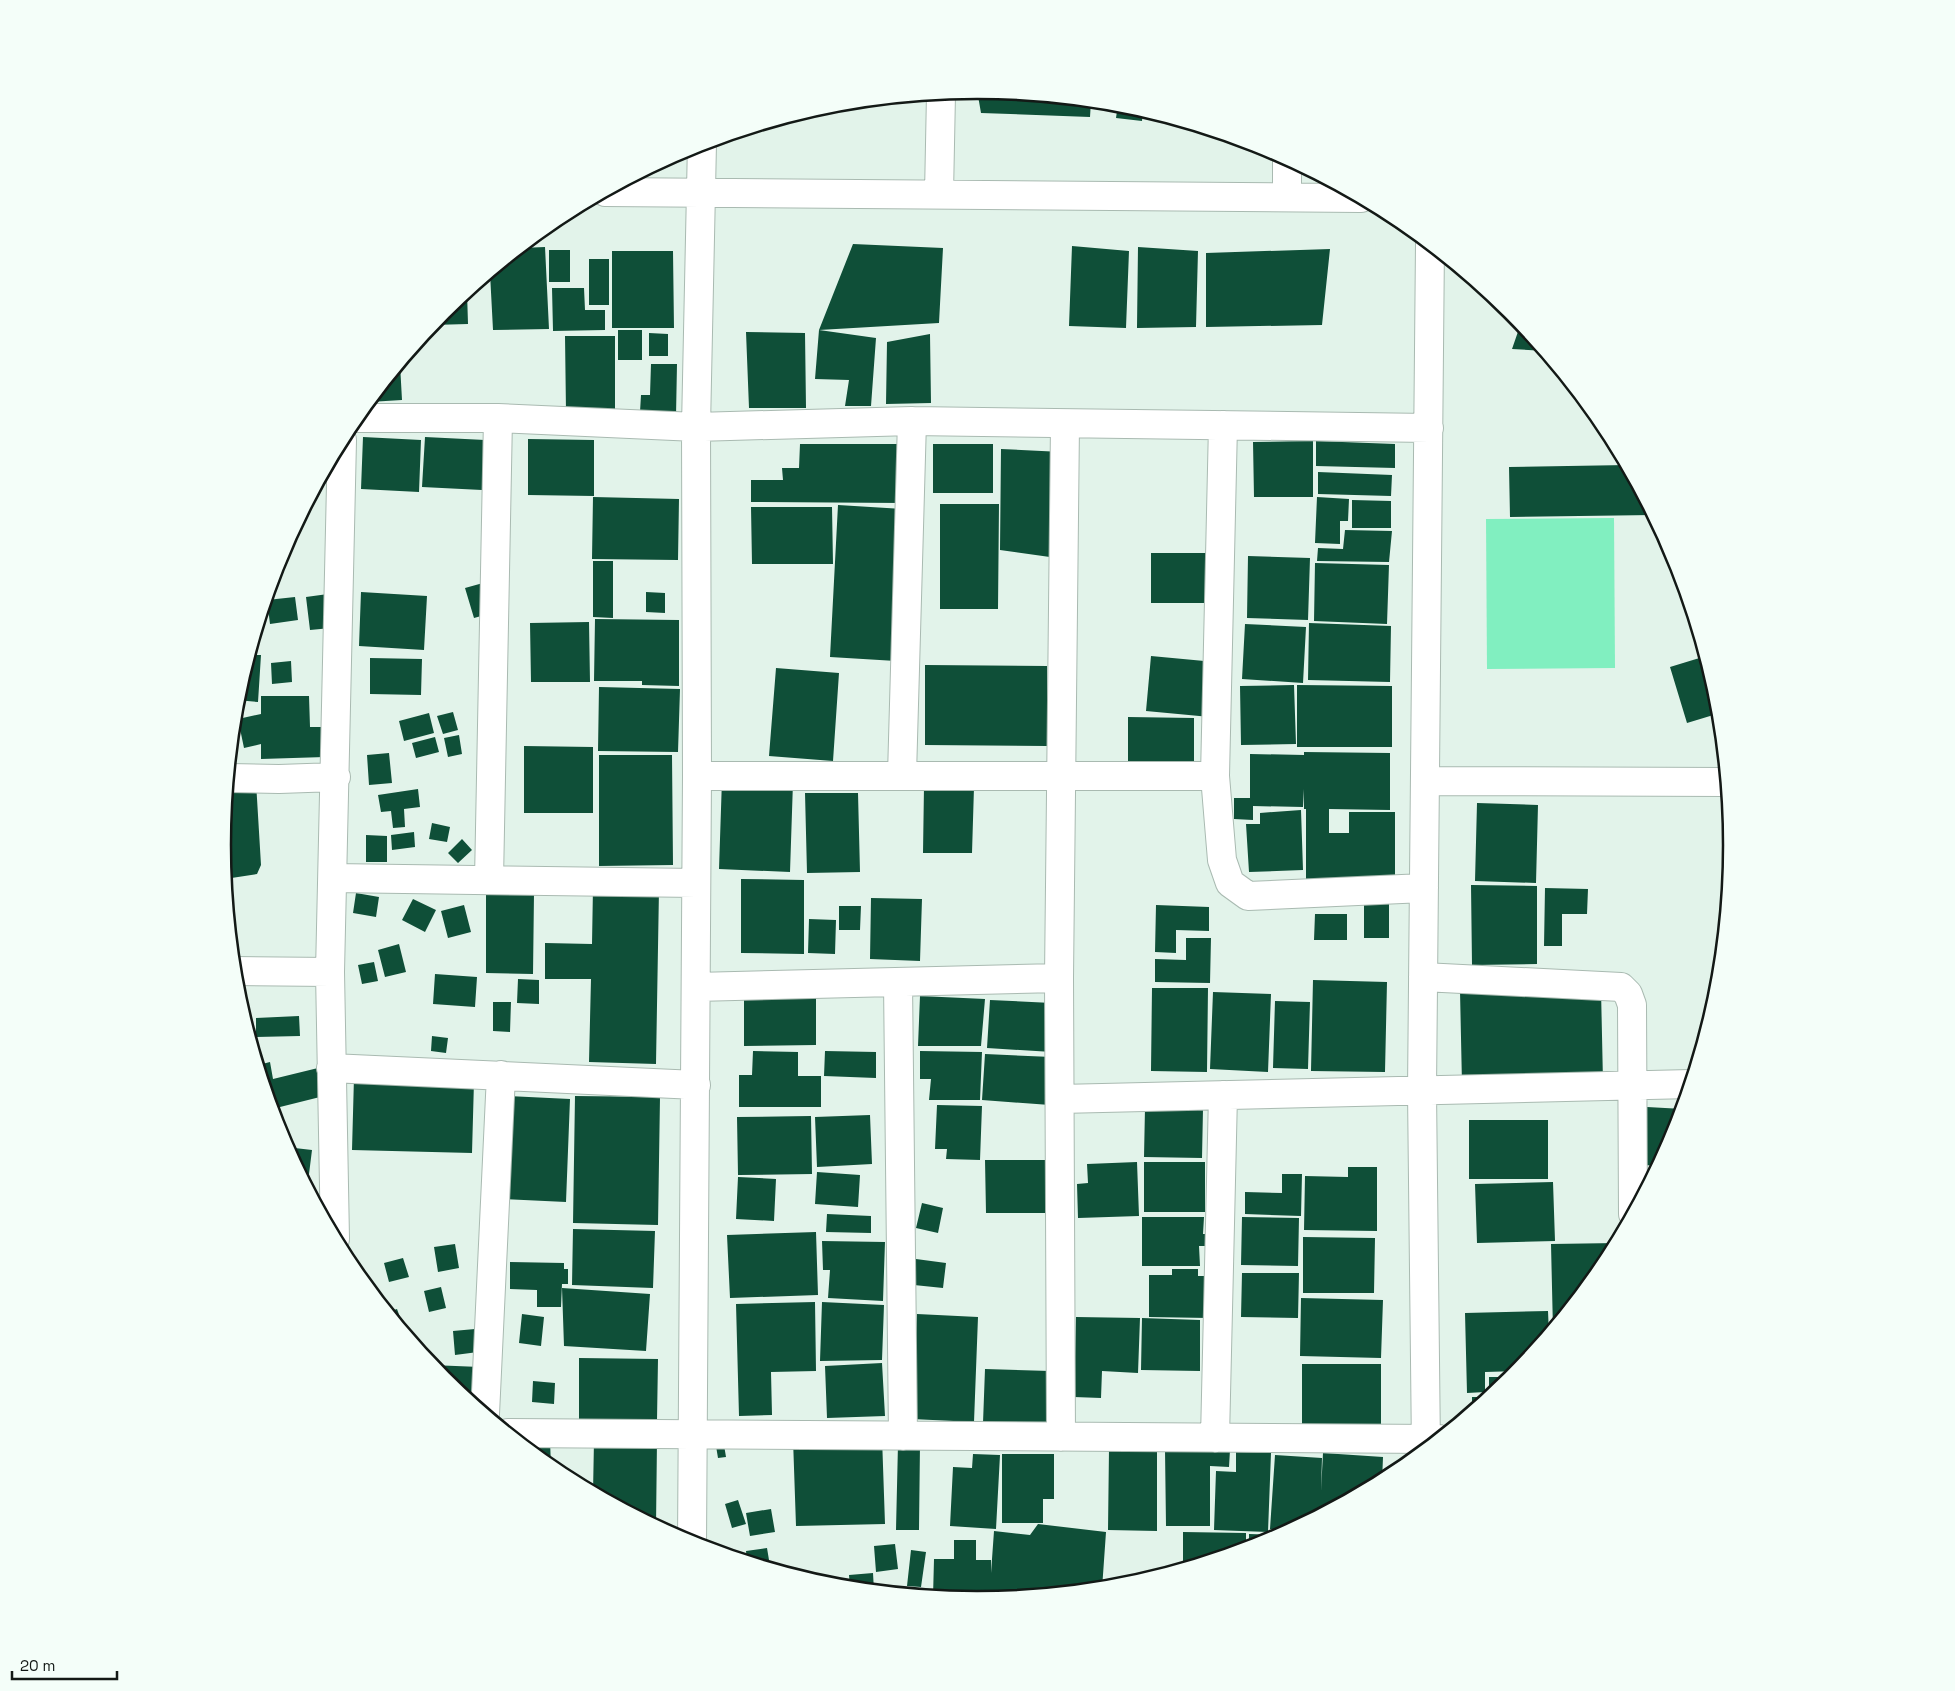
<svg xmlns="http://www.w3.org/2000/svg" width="1955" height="1691" font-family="'Space Grotesk',sans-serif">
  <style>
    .green { fill: #81efc0 }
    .building { fill: #0f4f38 }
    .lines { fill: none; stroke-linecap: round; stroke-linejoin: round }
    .minor-casing { stroke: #a9bab1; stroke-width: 30 }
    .minor { stroke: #fff; stroke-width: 28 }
    .rim { fill: none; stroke: #131916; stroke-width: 2.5 }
  </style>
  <rect width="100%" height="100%" fill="#e2f3ea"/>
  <path class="green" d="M1614,518L1615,668L1487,669L1486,519Z"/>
  <path class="building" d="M977,90L1091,101L1090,117L981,113Z
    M1118,104L1143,110L1142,121L1116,118Z
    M853,244L943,248L939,323L819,330Z
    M1072,246L1129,251L1126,328L1069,326Z
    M545,247L549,329L493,330L490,273L521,248Z
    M1138,247L1198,251L1196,327L1137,328Z
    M1330,249L1322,325L1206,327V253Z
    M549,250H570V282H549Z
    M612,251H673L674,328H612Z
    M589,259H609V305H589Z
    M552,288H584L585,310H605V330L553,331Z
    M467,292L468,324L432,325L443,311Z
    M1521,323L1529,333L1545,351L1512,349Z
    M618,330H642V360H618Z
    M819,330L876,338L871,406H845L849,380L815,379Z
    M746,332L805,333L806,408H749Z
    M649,333L668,334V356H649Z
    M930,334L931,403L886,404L887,342Z
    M565,336H615V417L566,412Z
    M400,364L402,400L369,402Z
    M651,364H677L676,416L640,412L641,395H650Z
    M363,437L421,440L419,492L361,489Z
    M425,437L485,440L482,490L422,487Z
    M528,439L594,440V496L528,495Z
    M1313,441V497H1254L1253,442Z
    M1316,441L1395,444V468L1316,466Z
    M800,444H902V503L751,502V480H783L782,468H799Z
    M933,444H993V493H933Z
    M1001,449L1062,452L1057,558L1000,550Z
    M1627,465L1653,515L1510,517L1509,467Z
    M1318,472L1392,475L1391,496L1318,494Z
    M593,497L679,499L678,560L592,559Z
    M1317,497L1349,499L1348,521H1340V544L1315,543Z
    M1352,500L1391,501V528H1352Z
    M940,504H999L998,609H940Z
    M838,505L903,509L896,661L830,657Z
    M751,507H832L833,564H752Z
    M1345,530L1392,531L1389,562L1317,561L1318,548L1343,549Z
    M1151,553H1214V603H1151Z
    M1248,556L1310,558L1308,620L1247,618Z
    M593,561H613V618L593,617Z
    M1315,563L1389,565L1387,624L1314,621Z
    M483,583L492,613L474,618L465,588Z
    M361,592L427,596L424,650L359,646Z
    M646,592L665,593V613L646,612Z
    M328,594L331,628L310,630L306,597Z
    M295,597L298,620L270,624L267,600Z
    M595,619L679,620V686L642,685V681H594Z
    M589,622L590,682H531L530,623Z
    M1309,623L1391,626L1390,682L1308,680Z
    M259,624V644H253L257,629Z
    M1245,624L1306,627L1303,683L1242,679Z
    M250,655H261L258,702L236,700Z
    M1151,656L1215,662L1210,717L1146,711Z
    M1706,656L1719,698L1720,713L1687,723L1670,667Z
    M370,658L422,659L421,695L370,694Z
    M291,661L292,682L272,684L271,663Z
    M925,665L1047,666V746L925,745Z
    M776,668L839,673L833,761L769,756Z
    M1294,685L1296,744L1241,745L1240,686Z
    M1297,685L1392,686V747H1297Z
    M599,687L680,689L678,752L598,751Z
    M261,696H309L310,727H325V757L261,759V744L244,748L238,719L261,714Z
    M453,712L458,730L443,734L437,716Z
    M429,713L434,733L404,741L399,721Z
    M1128,717L1194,718V769H1128Z
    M459,735L462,754L448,757L444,738Z
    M435,737L439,752L416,758L412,743Z
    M524,746L593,747V813H524Z
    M1304,752L1390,753V810L1329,809V833H1349V812H1395V885H1306V809H1304V789L1303,807L1253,806V820L1234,819V798H1250V754L1304,755Z
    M389,753L392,783L369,785L367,755Z
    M599,755H672L673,865L599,866Z
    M722,779L793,782L790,872L719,869Z
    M228,782H256L261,865L257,874L225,879L222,845Z
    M924,786L974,787L972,853H923Z
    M418,789L420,807L404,809L405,827L393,828L391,811L381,812L378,795Z
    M805,793H858L860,872L807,873Z
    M1477,803L1538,805L1536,883L1475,881Z
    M1301,810L1303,870L1249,872L1246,824H1260V813Z
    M432,823L450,827L447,842L429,839Z
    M414,832L415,847L392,850L391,835Z
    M366,835L387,836V862H366Z
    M462,839L472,850L458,863L448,853Z
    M741,879L804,880V954L741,953Z
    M1471,885L1537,886V964L1472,965Z
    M593,887L659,889L656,1064L589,1062L591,979H545V943L592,944Z
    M1545,888L1588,889L1587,914H1562V946H1544Z
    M356,893L379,897L376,917L353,913Z
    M486,893H534L533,974L486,973Z
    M871,898L922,899L920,961L870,959Z
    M413,899L436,910L425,932L402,920Z
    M1364,903L1389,904V938H1364Z
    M464,905L471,932L448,938L441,911Z
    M1156,905L1209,907V931L1176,930V953L1155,952Z
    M839,906H861L860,930H839Z
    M1315,914H1347V940H1314Z
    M809,919L836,920L835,954L808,953Z
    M229,921H233L239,948L232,949Z
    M1186,938H1211L1210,983L1155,982V959L1186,960Z
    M399,944L406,972L385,977L378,950Z
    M374,962L378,981L362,984L358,965Z
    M435,974L477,977L475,1007L433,1004Z
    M518,979L539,980V1004L517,1003Z
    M1313,980L1387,982L1385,1072L1311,1071Z
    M1152,988H1208L1207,1072L1151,1071Z
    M1601,989L1603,1082L1462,1084L1460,991Z
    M1213,992L1271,994L1268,1072L1210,1069Z
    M816,993V1045L744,1046V994Z
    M920,996L985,999L981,1046H918Z
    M990,1000L1052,1003V1052L987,1048Z
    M1275,1001L1310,1002L1308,1069L1273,1068Z
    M493,1002H511L510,1032L493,1031Z
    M299,1016L300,1036L256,1037V1018Z
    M432,1036L448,1038L446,1053L431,1051Z
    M753,1051L798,1052V1076H821V1107H739V1075H752Z
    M825,1051L876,1052V1078L824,1076Z
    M920,1051L982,1052L980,1100H929L931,1079H920Z
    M985,1054L1052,1057L1050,1105L982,1100Z
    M270,1062L273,1079L318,1068L324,1096L272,1109L265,1080L263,1081L258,1065Z
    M354,1077L474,1081L472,1153L352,1150Z
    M506,1096L570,1099L566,1202L502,1199Z
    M575,1096L660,1097L658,1225L573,1223Z
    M937,1105L982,1106L980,1160L946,1159L947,1149H935Z
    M1647,1107L1683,1109L1675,1135L1659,1166L1644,1165Z
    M1145,1108L1203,1109L1202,1158L1144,1157Z
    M870,1115L872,1164L817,1167L815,1117Z
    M811,1116L812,1174L738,1175L737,1117Z
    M1469,1120H1548V1179H1469Z
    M286,1147L312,1150L309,1174L300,1173Z
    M985,1160H1046V1213H986Z
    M1137,1162L1139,1216L1078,1218L1077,1184L1088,1183L1087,1164Z
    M1144,1162H1205V1212H1144Z
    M1348,1167H1377V1231L1304,1230L1305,1176L1348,1177Z
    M817,1172L860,1175L858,1207L815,1204Z
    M1282,1174H1302L1301,1216L1245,1214V1192L1282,1193Z
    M738,1177L776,1179L774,1221L736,1219Z
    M1553,1182L1555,1241L1477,1243L1475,1184Z
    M922,1203L943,1208L938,1233L916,1228Z
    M827,1214L871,1216V1233L826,1232Z
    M1142,1217H1204L1203,1234H1212V1246H1199L1200,1266H1142Z
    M1242,1217L1299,1218L1298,1266L1241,1265Z
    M573,1229L655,1231L653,1288L572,1285Z
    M816,1232L818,1295L730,1298L727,1235Z
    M1303,1237L1375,1238L1374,1293H1303Z
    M822,1241L885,1242L883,1301L828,1298L830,1270H823Z
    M1617,1243L1606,1265L1553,1330L1551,1244Z
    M455,1244L459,1268L438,1272L434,1247Z
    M403,1258L409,1277L389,1282L384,1263Z
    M916,1259L946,1263L943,1288L914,1285Z
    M510,1262L564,1263V1269H568V1284H562L561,1307H537V1290L510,1289Z
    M1172,1269H1198V1276H1210L1209,1318L1149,1317V1275H1172Z
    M1242,1273H1299L1298,1318L1241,1317Z
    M441,1287L446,1308L429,1312L424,1291Z
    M562,1288L650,1294L646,1351L564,1346Z
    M1301,1298L1383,1300L1381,1358L1300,1356Z
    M815,1302L816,1371L771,1372L772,1415L739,1416L736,1304Z
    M822,1302L884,1305L882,1360L820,1361Z
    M397,1309L406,1334L388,1312Z
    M1548,1311L1549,1335L1519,1371L1485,1372V1392L1467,1393L1465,1313Z
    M522,1314L544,1317L541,1346L519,1343Z
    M917,1314L978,1317L974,1422L912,1419Z
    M1076,1317L1140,1318L1138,1373L1102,1371L1101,1398L1074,1397Z
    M1142,1318L1200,1320V1371L1141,1370Z
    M475,1329L478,1352L455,1355L453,1331Z
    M579,1358L658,1359L657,1420L579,1419Z
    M882,1363L885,1416L827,1418L825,1366Z
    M1302,1364H1381V1429L1302,1430Z
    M431,1365L480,1367L479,1409L443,1380Z
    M985,1369L1050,1371L1048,1425L983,1423Z
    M1489,1377H1514L1472,1412V1397H1489Z
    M533,1381L555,1383L554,1404L532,1402Z
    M882,1437L885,1524L796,1526L793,1439Z
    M550,1439L551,1468L517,1440Z
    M723,1439L726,1457L718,1458L715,1440Z
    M594,1440H657L656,1526L593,1493Z
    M898,1444H920L919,1530H896Z
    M1109,1449L1157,1450V1531L1108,1530Z
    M1165,1450H1230L1229,1467L1210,1466V1526H1166Z
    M1236,1452L1271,1453L1268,1532L1214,1530L1216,1471L1236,1472Z
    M1323,1453L1383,1457L1382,1482L1292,1530L1270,1529L1275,1455L1322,1458L1321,1491Z
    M973,1454L1000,1455L996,1529L950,1526L953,1467L972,1468Z
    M1002,1454H1054V1499H1043V1523H1002Z
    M738,1500L746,1524L732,1528L725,1504Z
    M771,1509L775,1532L750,1536L746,1513Z
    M1038,1524L1106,1532L1102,1589L977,1601L933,1597L934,1559H954V1540H976V1560H991V1573L994,1531L1030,1535Z
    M1183,1532L1246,1533V1550L1183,1569Z
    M1249,1534L1283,1535L1266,1544L1249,1549Z
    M895,1544L898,1569L876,1572L874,1546Z
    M767,1548L770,1566H764L747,1561L746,1551Z
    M911,1550L926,1552L921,1587L907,1586Z
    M873,1573L874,1591L850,1588L849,1575Z"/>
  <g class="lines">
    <g class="minor-casing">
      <path id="minor" d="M1287,158V197
        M605,192L1361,198
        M939,194L941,94
        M356,418H498L696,427L912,421L1429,428
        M1223,425L1215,776L1222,860L1230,883L1248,896L1424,888
        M902,775L912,421
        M697,776H1215
        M229,778L279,779L336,777
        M1425,781L1727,782
        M333,878L696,883
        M489,880L498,418
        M234,971L330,972
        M1423,977L1621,987L1628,994L1632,1005L1633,1214
        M898,982L903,1436
        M696,987L1059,978
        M331,1068L696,1085
        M1060,1099L1691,1084
        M335,1239L330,972L342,440
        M485,1414L501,1075
        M508,1433L1439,1439
        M1061,1437L1059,978L1065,424
        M1215,1438L1223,1095
        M1426,1450L1422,1091L1430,244
        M692,1545L697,776L696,427L702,143"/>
    </g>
    <use href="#minor" class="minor"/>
  </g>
  <path d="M0 0H1955V1691H0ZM231 845a746 746 0 1 1 1492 0a746 746 0 1 1-1492 0Z" fill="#f4fef9" fill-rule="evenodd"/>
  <path class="rim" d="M231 845a746 746 0 1 1 1492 0a746 746 0 1 1-1492 0Z"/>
  <path d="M12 1671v8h105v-8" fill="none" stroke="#131916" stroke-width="2.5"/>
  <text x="20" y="1671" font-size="15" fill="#131916" stroke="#f4fef9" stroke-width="4" paint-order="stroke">20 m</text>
</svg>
